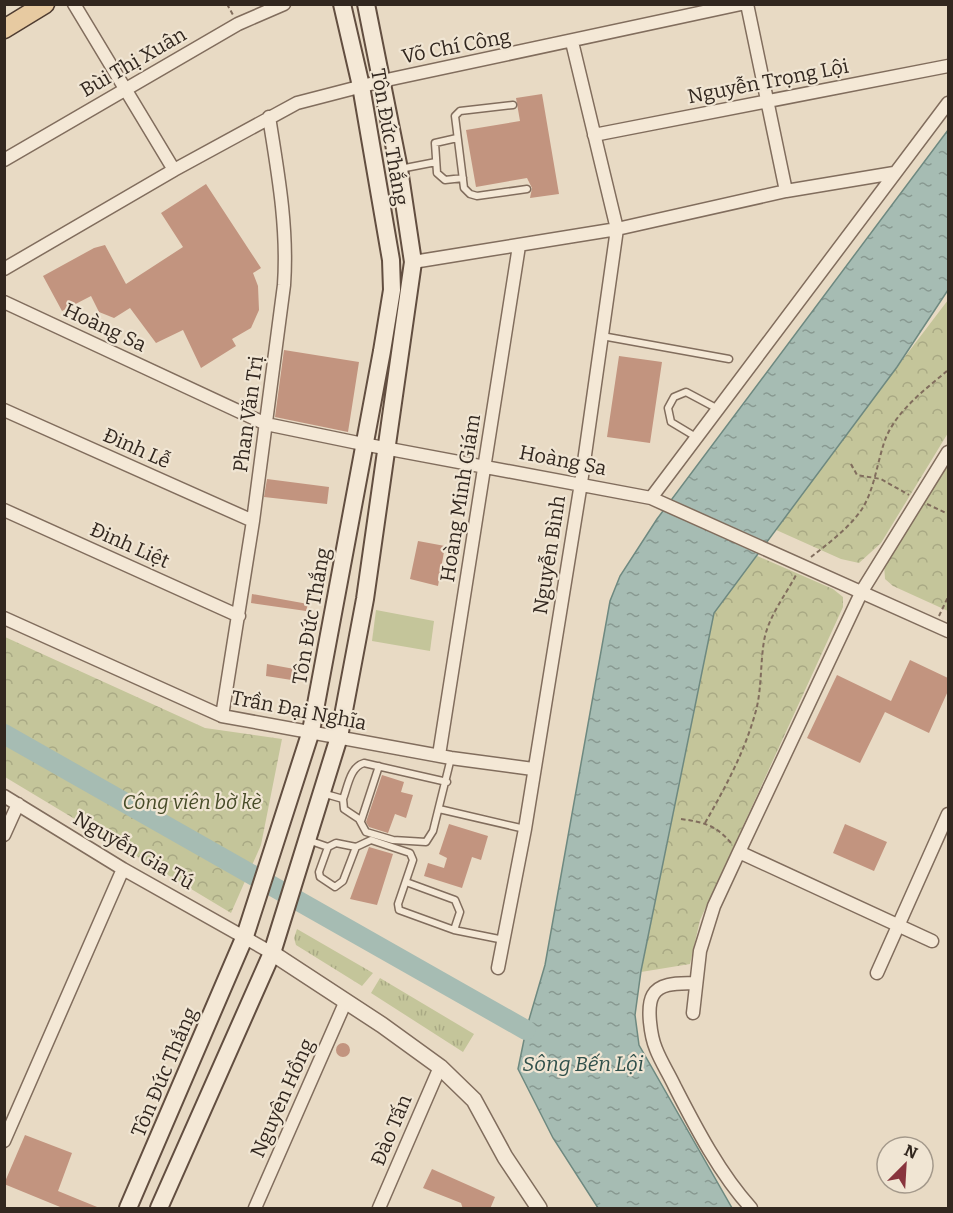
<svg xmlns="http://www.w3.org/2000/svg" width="953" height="1213" font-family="Bitter,serif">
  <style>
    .grass { fill: url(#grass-tufts) }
    .park { fill: url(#park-crowns) }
    .pitch { fill: #c4c59a }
    .water { fill: url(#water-ripples); stroke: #6e8980; stroke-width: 1.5 }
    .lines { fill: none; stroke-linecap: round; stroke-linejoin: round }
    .river { stroke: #a6bcb3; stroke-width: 20 }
    .building { fill: #c2947f }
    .service-casing { stroke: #816d5d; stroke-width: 9 }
    .minor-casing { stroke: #816d5d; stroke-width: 15 }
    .tertiary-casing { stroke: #816d5d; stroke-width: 18 }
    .secondary-casing { stroke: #624e40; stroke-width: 20 }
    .primary-casing { stroke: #4f3c31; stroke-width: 21 }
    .path { stroke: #816d5d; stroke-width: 2; stroke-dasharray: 4.5 3; stroke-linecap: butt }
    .service { stroke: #f4e8d6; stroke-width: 6 }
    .minor { stroke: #f4e8d6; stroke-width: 12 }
    .tertiary { stroke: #f4e8d6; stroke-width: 15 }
    .secondary { stroke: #f4e8d6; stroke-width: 16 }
    .primary { stroke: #e7caa1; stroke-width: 18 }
    .labels { text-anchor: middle; stroke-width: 4.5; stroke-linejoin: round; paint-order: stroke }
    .street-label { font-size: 20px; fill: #32271f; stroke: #f0e5d3 }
    .park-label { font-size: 20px; font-style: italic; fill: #474c28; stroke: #f0e5d3 }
    .water-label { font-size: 21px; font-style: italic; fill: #30504b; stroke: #f0e5d3 }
  </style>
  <defs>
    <pattern id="grass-tufts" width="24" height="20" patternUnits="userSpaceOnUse" patternTransform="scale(1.5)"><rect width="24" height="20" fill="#c4c59a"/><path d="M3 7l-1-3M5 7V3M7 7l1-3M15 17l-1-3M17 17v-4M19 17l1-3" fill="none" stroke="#a9a984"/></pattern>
    <pattern id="park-crowns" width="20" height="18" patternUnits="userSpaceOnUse" patternTransform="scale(1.5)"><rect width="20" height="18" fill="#c4c59a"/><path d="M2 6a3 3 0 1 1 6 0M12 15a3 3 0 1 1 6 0" fill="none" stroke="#a9a984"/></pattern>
    <pattern id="water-ripples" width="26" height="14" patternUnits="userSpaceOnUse" patternTransform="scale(1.5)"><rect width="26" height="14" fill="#a6bcb3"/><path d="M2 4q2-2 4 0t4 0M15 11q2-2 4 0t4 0" fill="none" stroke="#889991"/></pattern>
  </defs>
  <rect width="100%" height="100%" fill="#e8dac4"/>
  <path class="grass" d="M297,929L373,973L362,986L296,945L294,938Z
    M380,978L474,1034L463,1052L371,993Z"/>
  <path class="park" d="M948,300V433L881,543L859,563L841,559L774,529Z
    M948,460V611L893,586L885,579L884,564Z
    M755,555L833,589L843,597V607L700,920L690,964L641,972L714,613Z
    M5,637L205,728L282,739L261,845L231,913L5,777Z"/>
  <path class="pitch" d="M376,610L434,621L430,651L372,641Z"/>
  <path class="water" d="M948,130V290L897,367L714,613L641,971L635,1015L639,1045L732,1208H598L553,1138L518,1069L526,1030L545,965L610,601L620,576L657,519Z"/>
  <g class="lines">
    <path class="river" d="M4,734L526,1030"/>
  </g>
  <path class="building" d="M542,94L559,194L530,198L532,188L527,178L476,187L466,130L520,121L516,98Z
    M206,184L261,268L253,273L258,286L259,310L251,328L232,339L236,346L201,368L183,330L156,343L130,308L114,318L99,312L91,296L62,311L43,276L94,248L105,245L126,284L183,247L161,213Z
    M284,350L359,362L348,432L275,417Z
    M619,356L662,362L650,443L607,437Z
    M267,479L329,487L327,504L264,497Z
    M418,541L445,546L438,586L410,579Z
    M252,594L308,604L306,611L251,603Z
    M910,660L948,678V691L929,733L885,712L860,763L807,738L837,675L891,701Z
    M267,664L300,670L298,681L266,676Z
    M382,775L404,782L401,792L413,795L406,818L395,814L388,833L369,827L366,822Z
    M449,824L488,836L481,860L472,857L462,888L424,876L428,863L444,868L447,858L439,854Z
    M845,824L887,842L874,871L833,853Z
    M369,847L393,854L377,905L350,899Z
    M336 1050a7 7 0 1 1 14 0a7 7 0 1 1-14 0Z
    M25,1135L72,1153L58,1191L102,1209H65L4,1184Z
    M432,1169L495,1197L490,1209H463L461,1203L423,1188Z"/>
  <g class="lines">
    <g class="service-casing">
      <path id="service" d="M513,105L460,111L455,116L464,188L470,194L477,196L527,189
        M457,138L435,143L437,173L445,180L463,178
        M400,169L436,162
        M602,336L729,359
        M696,437L671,422L668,408L674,397L686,392L718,409
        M322,793L343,799C348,786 350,767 364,763L447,782
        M343,799L344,809L359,819L366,832L393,840L426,842L433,831L451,758
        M439,809L525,829
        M361,821L379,766
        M308,840L328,847L319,872L320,877L335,887L343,881L356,847
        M328,847L336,843L356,847L371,840L410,853L413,860L398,904L399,910L454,930L504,940
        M406,882L455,900L460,912L454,930"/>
    </g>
    <g class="minor-casing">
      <path id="minor" d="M74,4L174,170
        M747,4L786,191
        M594,135L948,66
        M4,160L238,24L284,4
        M413,262L617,229L786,191L894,173
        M4,269L174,170L297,103L382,81L741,4
        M4,302L266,424L363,444L651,498L948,103
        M4,410L253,521
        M651,498L948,631
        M4,510L239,616
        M4,618L222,716L451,758L533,769
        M222,716L253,521L284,285C288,228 278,173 269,117
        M439,755L519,246
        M4,796L123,869L272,953
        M4,835L18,804
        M932,941L739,852L862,591L948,452
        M498,968L525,829L581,483L617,229L572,42
        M877,973L948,814
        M696,983C683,984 661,981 653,995C646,1007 651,1037 656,1049C661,1062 669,1074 675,1087C696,1128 720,1174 751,1208
        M693,1013L700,951L714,906L739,852
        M4,1141L123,869
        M255,1208L345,1003
        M379,1208L440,1067"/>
    </g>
    <g class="tertiary-casing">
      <path id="tertiary" d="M272,953L382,1025L440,1067L474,1100L505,1157L539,1208"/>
    </g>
    <g class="secondary-casing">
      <path id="secondary" d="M128,1208L245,936L311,731L382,351L392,290L391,260L361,86L342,4
        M159,1208L272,953L339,737L365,599L413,262L399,169L366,4"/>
    </g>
    <g class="primary-casing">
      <path id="primary" d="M4,29L45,4"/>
    </g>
    <path class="path" d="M227,4L233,15
      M851,464L857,475L881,479L909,495
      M927,504L948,514
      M811,557C829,543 849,528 862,509C874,490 877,464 884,443C894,412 925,390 948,370
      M939,616L948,597
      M681,819C703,822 716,825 731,843
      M705,823C725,788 744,753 755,714C762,691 760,665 764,641C768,617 785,596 796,575"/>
    <use href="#service" class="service"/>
    <use href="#minor" class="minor"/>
    <use href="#tertiary" class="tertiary"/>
    <use href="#secondary" class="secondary"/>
    <use href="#primary" class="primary"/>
  </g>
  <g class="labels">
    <g class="street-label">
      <text transform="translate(456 46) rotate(-11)" y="7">Võ Chí Công</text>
      <text transform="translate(133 62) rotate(-30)" y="7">Bùi Thị Xuân</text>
      <text transform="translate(768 81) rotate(-11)" y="7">Nguyễn Trọng Lội</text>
      <text transform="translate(390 137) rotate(80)" y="7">Tôn Đức Thắng</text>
      <text transform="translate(105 327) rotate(25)" y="7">Hoàng Sa</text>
      <text transform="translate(248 414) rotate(-82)" y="7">Phan Văn Trị</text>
      <text transform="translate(137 448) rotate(24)" y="7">Đinh Lễ</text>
      <text transform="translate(563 460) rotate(11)" y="7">Hoàng Sa</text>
      <text transform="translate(460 498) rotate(-81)" y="7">Hoàng Minh Giám</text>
      <text transform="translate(130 545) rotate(24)" y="7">Đinh Liệt</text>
      <text transform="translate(549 555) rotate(-81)" y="7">Nguyễn Bình</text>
      <text transform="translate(311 616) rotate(-80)" y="7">Tôn Đức Thắng</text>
      <text transform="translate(299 710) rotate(11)" y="7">Trần Đại Nghĩa</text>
      <text transform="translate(134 850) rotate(30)" y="7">Nguyễn Gia Tú</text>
      <text transform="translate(164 1072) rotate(-67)" y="7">Tôn Đức Thắng</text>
      <text transform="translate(282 1098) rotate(-66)" y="7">Nguyên Hồng</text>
      <text transform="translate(391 1130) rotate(-67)" y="7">Đào Tấn</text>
    </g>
    <g class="park-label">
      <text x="192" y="809">Công viên bờ kè</text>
    </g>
    <g class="water-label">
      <text x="583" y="1071">Sông Bến Lội</text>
    </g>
  </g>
  <rect width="953" height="1213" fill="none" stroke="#32271f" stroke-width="12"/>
  <g transform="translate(905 1165) rotate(24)"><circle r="28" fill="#f0e5d3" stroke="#a4998b" stroke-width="1.5"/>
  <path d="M0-4.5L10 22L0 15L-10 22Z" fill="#88343d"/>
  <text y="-9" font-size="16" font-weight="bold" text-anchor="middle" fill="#32271f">N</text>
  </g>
</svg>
